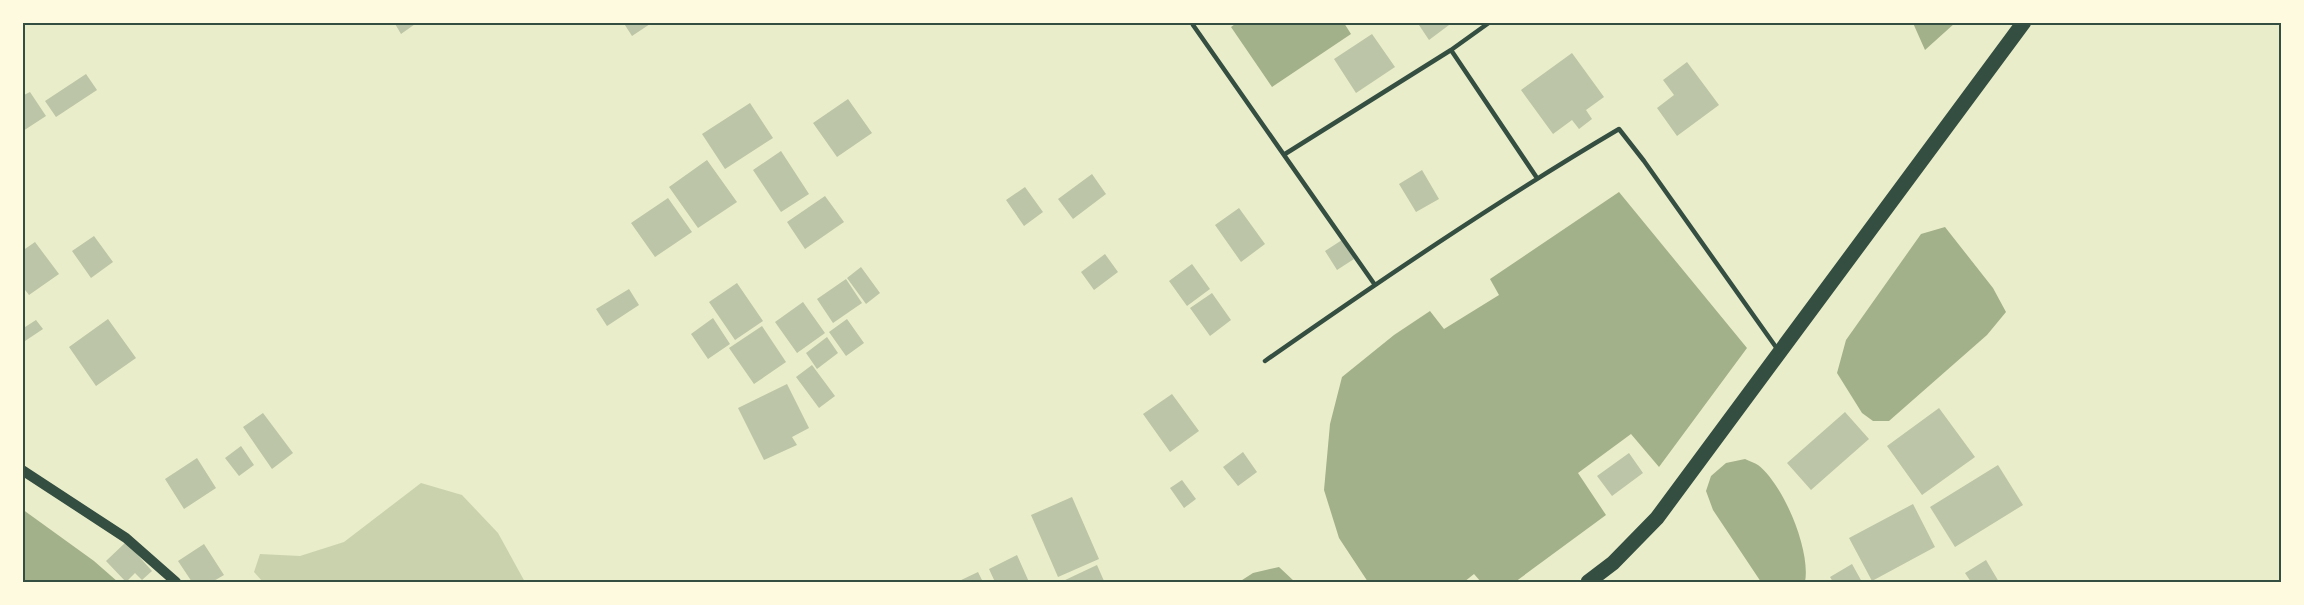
<svg xmlns="http://www.w3.org/2000/svg" width="2304" height="605" font-family="'Varela Round',sans-serif">
  <style>
    .green { fill: #cad2ad }
    .water { fill: #a3b18a }
    .building { fill: #bcc5a7 }
    .lines { fill: none; stroke-linecap: round; stroke-linejoin: round }
    .service { stroke: #344e41; stroke-width: 4.5 }
    .tertiary { stroke: #344e41; stroke-width: 10 }
    .primary { stroke: #344e41; stroke-width: 15 }
    .neatline { fill: none; stroke: #344e41; stroke-width: 2 }
  </style>
  <rect width="100%" height="100%" fill="#e9edc9"/>
  <path class="green" d="M421,483L462,495L498,533L525,582H263L254,572L260,554L300,556L344,542Z"/>
  <path class="water" d="M1238,22L1344,23L1351,34L1272,87L1231,27Z
    M1913,23H1955L1925,50Z
    M1619,192L1747,348L1659,467L1631,434L1578,473L1606,515L1515,582H1481L1474,574L1464,582H1368L1339,538L1324,490L1330,424L1342,377L1394,335L1430,311L1444,329L1499,295L1490,279Z
    M1945,227L1993,288L2006,312L1987,335L1889,421H1873L1862,413L1837,373L1846,340L1921,234Z
    M1745,459C1749,461 1755,463 1758,465C1784,485 1811,551 1805,582H1761L1713,510L1706,491L1711,476L1726,463Z
    M22,509L94,561L118,582H23Z
    M1279,567L1295,582H1239L1253,573Z"/>
  <path class="building" d="M394,22H418L401,34Z
    M623,22H653L632,36Z
    M1417,22H1453L1429,40Z
    M1372,34L1395,67L1356,93L1334,59Z
    M1572,53L1604,97L1586,110L1592,119L1579,129L1572,120L1553,134L1521,90Z
    M1687,62L1719,105L1677,136L1657,108L1674,95L1663,80Z
    M86,74L97,90L56,117L45,101Z
    M30,92L46,116L23,131L22,96Z
    M848,99L872,133L837,157L813,123Z
    M750,103L773,138L725,169L702,134Z
    M781,151L809,194L781,212L753,170Z
    M707,160L737,202L698,228L669,187Z
    M1422,170L1439,199L1416,212L1399,184Z
    M1092,174L1106,194L1073,219L1058,199Z
    M1025,187L1043,212L1024,226L1006,200Z
    M825,196L844,222L805,249L787,222Z
    M668,198L692,232L655,257L631,223Z
    M1239,208L1265,244L1241,262L1215,225Z
    M94,236L113,262L91,278L72,251Z
    M1342,240L1354,259L1337,270L1325,251Z
    M35,242L59,274L29,295L22,286V251Z
    M1105,254L1118,272L1094,290L1081,272Z
    M1192,264L1210,289L1187,306L1169,281Z
    M861,267L880,293L866,304L847,278Z
    M846,279L862,303L833,323L817,299Z
    M737,283L763,321L735,340L709,302Z
    M629,289L639,305L607,326L596,309Z
    M1212,293L1231,320L1210,336L1190,308Z
    M803,302L825,333L797,353L775,322Z
    M713,318L730,344L708,359L691,334Z
    M108,319L136,358L96,386L69,347Z
    M847,319L864,343L846,356L829,332Z
    M36,320L43,329L22,343V329Z
    M762,326L786,362L754,384L729,348Z
    M827,337L838,353L817,369L806,353Z
    M812,365L835,396L819,408L796,377Z
    M787,384L809,428L792,437L797,445L764,460L738,408Z
    M1172,394L1199,431L1170,452L1143,414Z
    M1939,408L1975,457L1922,495L1887,446Z
    M1845,412L1869,439L1811,490L1787,463Z
    M263,413L293,453L272,469L243,427Z
    M241,446L254,465L239,476L225,458Z
    M1243,452L1257,472L1238,486L1223,467Z
    M1629,453L1643,473L1612,496L1597,476Z
    M197,458L216,488L184,509L165,479Z
    M1998,465L2023,505L1955,547L1930,507Z
    M1182,480L1196,499L1184,508L1170,488Z
    M1072,497L1099,559L1058,577L1031,515Z
    M1913,504L1935,547L1872,581L1849,538Z
    M126,542L152,571L142,580L135,573L126,582L106,561Z
    M204,544L224,575L212,582H192L178,561Z
    M1017,555L1029,582H995L989,569Z
    M1986,560L1999,582H1971L1965,573Z
    M1852,564L1862,582H1833L1830,577Z
    M1097,565L1104,581L1064,582L1063,581Z
    M978,572L983,582H957Z"/>
  <g class="lines">
    <path class="service" d="M1193,25L1375,285
      M1451,50L1537,178
      M1285,154L1451,50L1490,22
      M1265,361C1381,280 1497,201 1619,129L1644,161L1778,350"/>
    <path class="tertiary" d="M22,470L126,538L176,582"/>
    <path class="primary" d="M1588,582L1613,563L1657,518L2024,22"/>
  </g>
  <rect width="2304" height="605" fill="none" stroke="#fefae0" stroke-width="48"/>
  <rect x="24" y="24" width="2256" height="557" class="neatline"/>
</svg>
